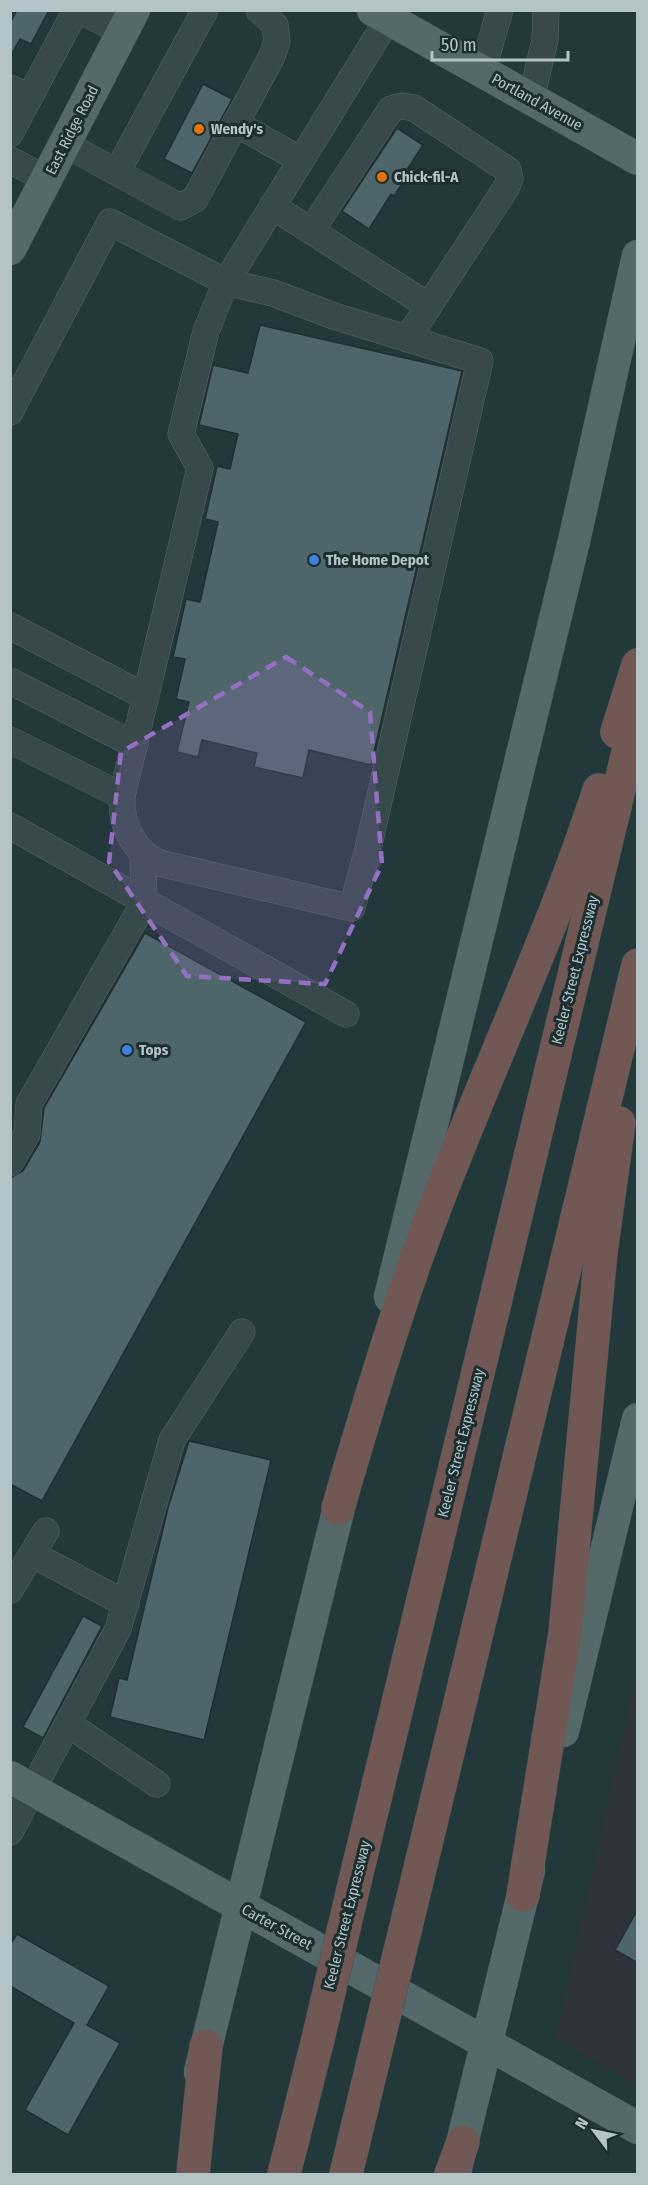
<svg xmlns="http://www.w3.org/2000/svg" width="648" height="2185" font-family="'Fira Sans Condensed',sans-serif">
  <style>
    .medical { fill: #2e333c }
    .building { fill: #4e6669; stroke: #1e3032; stroke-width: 1.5 }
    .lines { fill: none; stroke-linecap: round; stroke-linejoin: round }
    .minor-casing { stroke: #556769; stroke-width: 27 }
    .major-casing { stroke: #435557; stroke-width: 33 }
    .highway-casing { stroke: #425456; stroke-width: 34 }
    .minor { stroke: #37494b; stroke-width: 26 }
    .major { stroke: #55696b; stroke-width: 32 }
    .highway { stroke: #715854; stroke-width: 33 }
    .highway-bridge-casing { stroke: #425456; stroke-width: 34; stroke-linecap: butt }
    .highway-bridge { stroke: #715854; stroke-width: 33 }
    .marked { fill: #9470c3; fill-opacity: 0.2; stroke: #9470c3; stroke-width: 4.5; stroke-dasharray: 12 8; stroke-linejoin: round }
    .food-dot { fill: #e8710a; stroke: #1c2e30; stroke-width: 2 }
    .shop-dot { fill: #3f7fe0; stroke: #1c2e30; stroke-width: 2 }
    .labels { text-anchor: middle; stroke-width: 6; stroke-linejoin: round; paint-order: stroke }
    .street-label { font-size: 15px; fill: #b2c4c7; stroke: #1c2e30 }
    .poi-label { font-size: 15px; font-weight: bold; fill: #b2c4c7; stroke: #1c2e30; text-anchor: start }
  </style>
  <rect width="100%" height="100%" fill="#23383b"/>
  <path class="medical" d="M637,1666V2085L555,2038Z"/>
  <path class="building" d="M17,10H49L31,44L20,39L10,57V23Z
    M203,84L232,99L192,173L164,159Z
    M397,128L423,145L408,168L411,170L394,196L391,194L369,229L342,211Z
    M260,325L462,371L371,765L309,750L303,778L254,767L257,753L202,740L198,757L177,752L189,702L176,699L185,659L173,657L186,599L200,602L218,522L205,519L217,466L230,469L238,434L199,425L213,365L248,373Z
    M145,933L306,1022L42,1501L10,1484V1178L23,1171L40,1142L44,1108Z
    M189,1441L271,1460L204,1740L110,1717L119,1678L127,1680L168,1508Z
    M83,1616L102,1626L43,1738L23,1727Z
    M638,1909V1963L615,1950Z
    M17,1934L109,1986L87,2025L120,2043L68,2135L25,2110L74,2023L10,1986V1945Z"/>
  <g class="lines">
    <g class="minor-casing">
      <path id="minor" d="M80,10L122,32
        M482,72L500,10
        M10,88L29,98
        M531,99L545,40L546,10
        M235,123L301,160
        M10,134L76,10
        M65,144L180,207L195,199L272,56L277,41L275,25L259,10
        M10,160L46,179
        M117,172L205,10
        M272,206L429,306
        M311,231L391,109L402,106L414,108L508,170L510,178L506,188L407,339
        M10,412L110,222L226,282L273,293L334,316L480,361L367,853L352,908L159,863C132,849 121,826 122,796L200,468L181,434L206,331L226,282L388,19L390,10
        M10,626L146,697
        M10,681L135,745
        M10,740L122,796
        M10,826L346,1014
        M10,1163L27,1134L29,1104L144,903L143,853
        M32,1554L126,1604
        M10,1590L46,1531
        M68,1724L157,1784
        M10,1832L118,1629L172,1440L242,1332"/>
    </g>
    <g class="major-casing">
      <path id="major" d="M373,10L638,159
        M10,249L134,10
        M390,1297L574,541L638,256
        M563,1731L638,1419
        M10,1777L638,2128
        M200,2072L345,1483
        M456,2168L529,1870"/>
    </g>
    <g class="highway-casing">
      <path id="highway" d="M617,732L638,665
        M338,1508C368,1406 398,1304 436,1205C489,1066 553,931 599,790
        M355,1881L638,711
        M523,1895L565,1633L601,1252L619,1123
        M409,1914L638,965
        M193,2174L206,2046
        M284,2174L318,2039
        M346,2174L373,2062
        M451,2174L463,2142"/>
    </g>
    <use href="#minor" class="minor"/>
    <use href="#major" class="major"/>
    <use href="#highway" class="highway"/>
    <g class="highway-bridge-casing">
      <path id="highway-bridge" d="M318,2039L355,1881
        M373,2062L409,1914"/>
    </g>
    <use href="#highway-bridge" class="highway-bridge"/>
  </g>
  <path class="marked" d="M286,657L370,712L382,864L325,984L187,976L109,862L121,752Z"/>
  <g class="food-dot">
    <circle cx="199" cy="129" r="6"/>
    <circle cx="382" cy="177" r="6"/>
  </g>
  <g class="shop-dot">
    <circle cx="314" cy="560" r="6"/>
    <circle cx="127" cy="1050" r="6"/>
  </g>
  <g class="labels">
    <g class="street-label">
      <text transform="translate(537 102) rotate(29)" y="5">Portland Avenue</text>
      <text transform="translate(72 130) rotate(-63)" y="5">East Ridge Road</text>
      <text transform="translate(575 970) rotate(-76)" y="5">Keeler Street Expressway</text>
      <text transform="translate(461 1443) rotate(-76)" y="5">Keeler Street Expressway</text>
      <text transform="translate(347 1915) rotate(-76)" y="5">Keeler Street Expressway</text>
      <text transform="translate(277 1927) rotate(29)" y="5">Carter Street</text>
    </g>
    <g class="poi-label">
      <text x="211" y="134">Wendy's</text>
      <text x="394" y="182">Chick-fil-A</text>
      <text x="326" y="565">The Home Depot</text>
      <text x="139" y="1055">Tops</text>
    </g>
  </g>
  <rect width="648" height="2185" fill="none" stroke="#b2c4c7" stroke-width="24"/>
  <g transform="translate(594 2131) rotate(302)" stroke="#1c2e30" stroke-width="4.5" paint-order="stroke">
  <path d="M0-4.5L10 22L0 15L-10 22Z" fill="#b2c4c7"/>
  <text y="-9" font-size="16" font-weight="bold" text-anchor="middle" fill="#b2c4c7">N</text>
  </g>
  <path d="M432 51v9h136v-9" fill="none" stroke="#b2c4c7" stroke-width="3"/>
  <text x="441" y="51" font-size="18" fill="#b2c4c7" stroke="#1c2e30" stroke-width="4.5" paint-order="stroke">50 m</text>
</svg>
